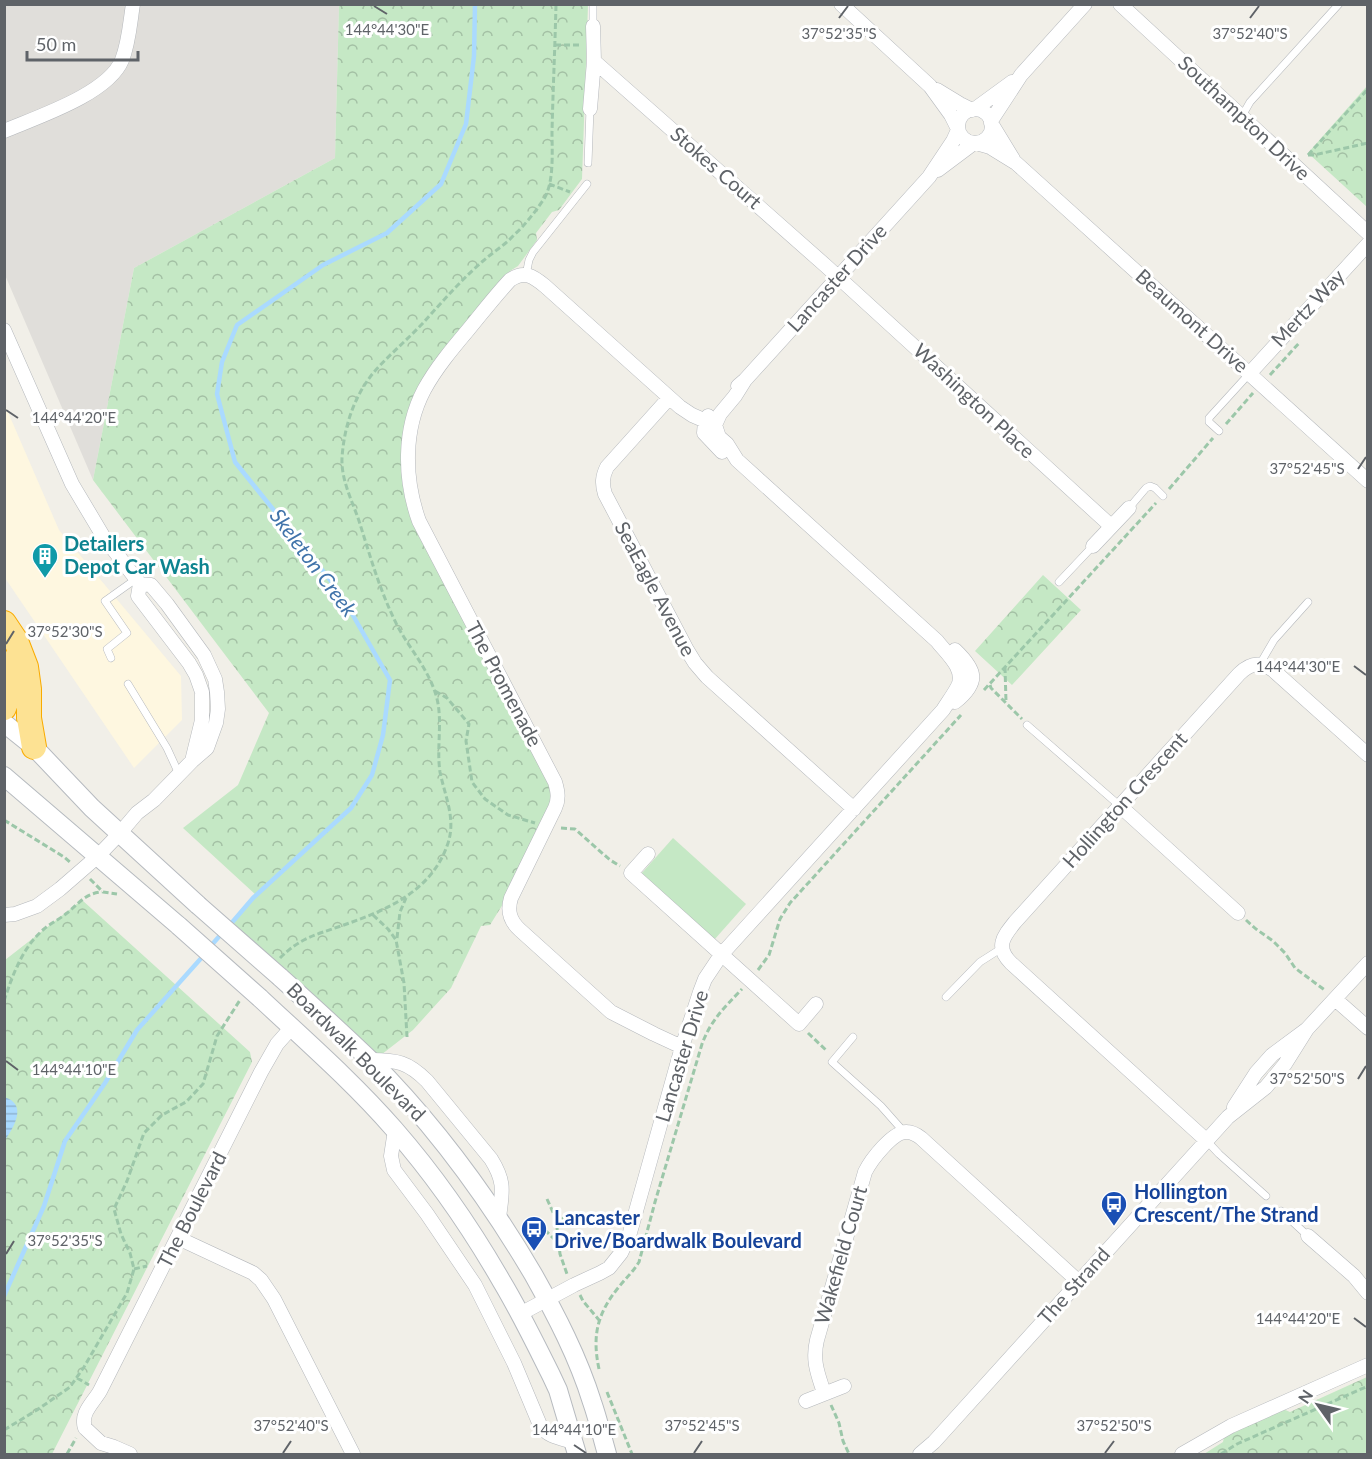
<svg xmlns="http://www.w3.org/2000/svg" width="1372" height="1459" font-family="Lato,sans-serif">
  <style>
    .commercial { fill: #fef7e0 }
    .industrial { fill: #e0deda }
    .park { fill: url(#park-crowns) }
    .garden { fill: #c5e8c5 }
    .water { fill: url(#water-rules) }
    .lines { fill: none; stroke-linecap: round; stroke-linejoin: round }
    .stream { stroke: #aadaff; stroke-width: 4.5 }
    .lane-casing { stroke: #b5b8bc; stroke-width: 8 }
    .street-casing { stroke: #b5b8bc; stroke-width: 15 }
    .secondary-casing { stroke: #b6babf; stroke-width: 20 }
    .highway-casing { stroke: #f9ab00; stroke-width: 26 }
    .path { stroke: #9cc7a9; stroke-width: 3; stroke-dasharray: 6 3; stroke-linecap: butt }
    .lane { stroke: #fff; stroke-width: 7 }
    .street { stroke: #fff; stroke-width: 14 }
    .secondary { stroke: #fff; stroke-width: 18 }
    .highway { stroke: #fde293; stroke-width: 24 }
    .secondary-bridge-casing { stroke: #b6babf; stroke-width: 20; stroke-linecap: butt }
    .secondary-bridge { stroke: #fff; stroke-width: 18 }
    .ticks { fill: none; stroke: #5f6368; stroke-width: 2 }
    .labels { text-anchor: middle; stroke-width: 6; stroke-linejoin: round; paint-order: stroke }
    .street-label { font-size: 20px; fill: #5f6368; stroke: #fff }
    .culture-label { font-size: 20px; font-weight: bold; fill: #0d838f; stroke: #fff; text-anchor: start }
    .transit-label { font-size: 20px; font-weight: bold; fill: #164399; stroke: #fff; text-anchor: start }
    .water-label { font-size: 21px; font-style: italic; fill: #4174aa; stroke: #fff }
    .ticks-label { font-size: 15px; text-anchor: middle; fill: #5f6368; stroke: #fff; stroke-width: 6; stroke-linejoin: round; paint-order: stroke }
  </style>
  <defs>
    <pattern id="park-crowns" width="20" height="18" patternUnits="userSpaceOnUse" patternTransform="scale(1.5)"><rect width="20" height="18" fill="#c5e8c5"/><path d="M2 6a3 3 0 1 1 6 0M12 15a3 3 0 1 1 6 0" fill="none" stroke="#a3c0a4"/></pattern>
    <pattern id="water-rules" width="6" height="5" patternUnits="userSpaceOnUse" patternTransform="scale(1.5)"><rect width="6" height="5" fill="#aadaff"/><path d="M0 2.5h6" fill="none" stroke="#8eb4d2"/></pattern>
  </defs>
  <rect width="100%" height="100%" fill="#f1efe8"/>
  <path class="commercial" d="M4,403L59,530L181,676L182,720L134,768L5,578Z"/>
  <path class="industrial" d="M4,5H339L335,158L134,268L93,480L5,275Z"/>
  <path class="park" d="M339,5H588L582,179L559,210L552,212L536,233L537,240L518,266L510,271L439,355L429,368L414,397L411,517L420,538L549,784L552,798L503,904L490,925L481,926L451,988L413,1030L377,1058L295,979L232,922L256,895L183,828L238,785L269,713L93,480L134,268L335,158Z
    M1367,86L1368,207H1367L1308,153Z
    M1043,575L1081,610L1012,685L975,651Z
    M82,900L250,1052L252,1062L52,1454H5V960Z
    M1367,1377V1454H1204L1223,1442L1224,1437L1283,1409L1290,1412Z"/>
  <path class="garden" d="M673,838L746,904L714,940L641,874Z"/>
  <path class="water" d="M4,1097C28,1104 14,1127 5,1140Z"/>
  <g class="lines">
    <path class="stream" d="M229,926L253,898L351,808L372,775L383,735L390,680L339,591L235,462L217,394L222,362L237,325L323,265L387,233L441,184L466,124L474,56L475,4
      M209,948L223,932
      M4,1296L44,1206L65,1141L105,1083L137,1030L204,955"/>
    <g class="lane-casing">
      <path id="lane" d="M593,26V4
        M1242,116L1250,102L1339,4
        M588,163L590,109
        M526,275L529,260L533,252L587,184
        M1219,431L1209,422V418L1250,373
        M1129,508L1146,488L1150,486L1155,488L1163,496
        M1059,582L1093,546
        M111,658L107,649L127,633L105,601L136,579
        M1260,664L1274,640L1308,602
        M128,684L167,748L179,774
        M1027,725L1120,806
        M946,997L980,962L1002,948
        M853,1037L832,1062L881,1106L904,1132
        M1206,1140L1219,1154L1266,1196
        M1281,1211L1308,1236"/>
    </g>
    <g class="street-casing">
      <path id="street" d="M841,4L930,86L951,115L958,129
        M1120,4L1368,233
        M594,61L826,266L1111,526
        M937,90L960,104L972,110
        M590,109L594,61L593,26
        M975,109L1012,82
        M958 126a17 17 0 1 1 34 0a17 17 0 1 1-34 0Z
        M991,121L1021,75L1085,4
        M991,123L1013,159
        M4,131C37,117 108,94 122,60C129,42 130,23 133,4
        M976,143L990,147L1016,163L1368,481
        M938,170L974,143
        M4,330L72,484L103,536L140,584L138,596L189,663L196,675L202,692V720L192,761
        M1250,373L1368,244
        M738,386L745,380L929,177L953,141L958,130
        M669,398L607,467C602,477 602,484 605,494L687,650L695,663L707,677L854,809
        M708,416L705,421L704,433L722,452
        M1093,546L1129,508
        M955,650C976,670 980,682 955,702
        M1120,806L1238,913
        M648,854L631,873L799,1024L816,1004
        M4,915L15,914L37,906L60,889L98,856L120,833L137,813L154,800L192,761L207,748L216,723L218,709L217,692L215,679L204,655L167,604L151,585L140,584
        M1335,999L1368,1028
        M682,1047L654,1034L611,1012L520,930C510,921 507,911 511,898L555,808C559,799 558,792 555,782L419,521C404,479 403,430 424,390C436,368 452,349 468,330C482,313 495,296 510,280C524,270 533,276 545,286L680,407L692,415L715,425
        M371,1060C397,1060 408,1062 427,1081L491,1159C506,1183 502,1192 499,1218
        M1234,1107L1256,1073L1272,1055L1307,1029L1368,963
        M395,1130L391,1156L394,1170L427,1214L475,1285L514,1363L540,1425C548,1437 560,1438 574,1442
        M1206,1140L1011,963C995,947 1003,937 1015,922L1239,674C1250,663 1260,661 1273,670L1368,755
        M1308,1236L1354,1276L1368,1293
        M178,1238L253,1273L261,1280L274,1299L353,1454
        M520,1314L574,1285L600,1273L609,1268L621,1253L629,1236L682,1047L700,992L705,979L721,955L943,710C948,702 954,694 958,686C966,669 946,653 937,641L737,460L727,444L719,437L715,425L720,414L735,396L745,380
        M824,1393C818,1374 812,1361 817,1340L865,1172C871,1160 893,1131 907,1132C913,1132 917,1135 921,1138L1079,1282
        M806,1401L844,1386
        M85,1428C80,1413 93,1403 100,1391L261,1072L277,1044L292,1027
        M85,1428L101,1443L114,1447L130,1454
        M920,1454L934,1442L1228,1117L1266,1087L1285,1064L1307,1029
        M1182,1454L1231,1426L1368,1365"/>
    </g>
    <g class="secondary-casing">
      <path id="secondary" d="M4,723L34,747L92,808L198,905
        M4,776L179,926
        M280,977C310,1004 341,1032 370,1060C434,1124 487,1196 533,1274C556,1315 578,1357 592,1402C598,1419 602,1437 607,1454
        M260,998C306,1041 353,1082 394,1129C435,1176 471,1228 502,1282C520,1312 535,1343 551,1375L558,1390L577,1454"/>
    </g>
    <g class="highway-casing">
      <path id="highway" d="M4,623L16,641L26,667L29,689V718L34,747
        M4,663C8,679 11,692 4,708"/>
    </g>
    <path class="path" d="M555,45H580
      M1308,155L1368,89
      M1308,155H1314L1368,143
      M549,184L570,192
      M1270,375L1300,342
      M1226,424L1253,393
      M1169,489L1213,438
      M1005,667L1006,702
      M990,685L991,688L1022,719
      M984,690L1156,503
      M435,691L447,698L469,724L466,741L472,782L485,799L508,815L535,823
      M4,820L64,857L71,863
      M561,828L575,829L610,860L620,866
      M90,879L103,892L117,894
      M373,915L388,929L396,940L404,983L407,1037
      M1246,920L1256,929L1273,941L1285,953L1295,968L1326,991
      M397,938L400,912L406,898
      M280,958C300,938 315,935 341,926C384,911 430,893 447,846C457,820 445,797 440,772C436,746 444,717 435,692C427,668 410,649 398,627C381,594 371,559 360,524C353,502 341,481 342,458C344,427 354,396 374,372C389,355 407,340 423,323C442,302 461,280 483,261C493,252 505,245 514,235C523,227 530,218 537,209C540,204 544,200 546,195C554,178 552,150 552,132C553,89 555,47 556,4
      M758,970L769,955L780,919L790,903L961,715
      M4,1001C13,974 22,948 44,929C51,923 60,919 67,913C79,903 86,893 102,892
      M808,1033L827,1051
      M547,1199L556,1219L560,1254L567,1274
      M558,1227L561,1220L565,1217
      M533,1246L546,1231L558,1243
      M134,1269L147,1266
      M580,1295L583,1301L599,1320
      M599,1369C592,1336 597,1314 618,1288C625,1279 633,1272 639,1262L655,1202L702,1044C711,1020 724,1008 742,989
      M77,1378L89,1385
      M607,1392L632,1454
      M831,1405L839,1423L843,1441L849,1454
      M4,1430L37,1410L70,1387L84,1367L127,1293L134,1269L130,1253L121,1234L114,1209L127,1181L144,1133L162,1115L186,1102L203,1084L217,1036L240,1000
      M67,1454L76,1438
      M1221,1454L1237,1444L1368,1386"/>
    <use href="#lane" class="lane"/>
    <use href="#street" class="street"/>
    <use href="#secondary" class="secondary"/>
    <use href="#highway" class="highway"/>
    <g class="secondary-bridge-casing">
      <path id="secondary-bridge" d="M198,905L280,977
        M179,926L260,998"/>
    </g>
    <use href="#secondary-bridge" class="secondary-bridge"/>
  </g>
  <path class="ticks" d="M374,6L387,14M839,18L848,6M1250,18L1259,6M6,410L18,418M1358,469L1366,457M6,644L14,631M1354,666L1366,675M6,1061L18,1070M1358,1079L1366,1066M6,1254L14,1241M1354,1318L1366,1327M574,1445L586,1453M283,1453L291,1441M694,1453L702,1441M1105,1453L1114,1441"/>
  <defs>
    <g id="building-pin" transform="scale(1.35)"><path d="M0 17L-7.5 6A9.5 9.5 0 1 1 7.5 6Z" fill="#0f9aa8" stroke="#fff"/><path d="M-4-6H4V6H1V3H-1V6H-4ZM-2.5-4.3h1.7v1.8h-1.7ZM.8-4.3h1.7v1.8H.8ZM-2.5-1h1.7V.8h-1.7ZM.8-1h1.7V.8H.8Z" fill="#fff"/></g>
    <g id="bus-pin" transform="scale(1.35)"><path d="M0 17L-7.5 6A9.5 9.5 0 1 1 7.5 6Z" fill="#1a4fb4" stroke="#fff"/><path d="M-5-6H5V4H4V6H2V4H-2V6H-4V4H-5ZM-3.5-4V0h7V-4ZM-3.5 1.2v1.5H-2V1.2ZM2 1.2v1.5H3.5V1.2Z" fill="#fff"/></g>
  </defs>
  <g fill-rule="evenodd">
    <use href="#building-pin" x="45" y="556"/>
    <use href="#bus-pin" x="1114" y="1204"/>
    <use href="#bus-pin" x="534" y="1229"/>
  </g>
  <g class="labels">
    <g class="street-label">
      <text transform="translate(1244 118) rotate(43)" y="7">Southampton Drive</text>
      <text transform="translate(716 168) rotate(41)" y="7">Stokes Court</text>
      <text transform="translate(837 278) rotate(-48)" y="7">Lancaster Drive</text>
      <text transform="translate(1308 308) rotate(-47)" y="7">Mertz Way</text>
      <text transform="translate(1192 321) rotate(42)" y="7">Beaumont Drive</text>
      <text transform="translate(974 401) rotate(43)" y="7">Washington Place</text>
      <text transform="translate(655 589) rotate(62)" y="7">SeaEagle Avenue</text>
      <text transform="translate(504 684) rotate(62)" y="7">The Promenade</text>
      <text transform="translate(1125 800) rotate(-48)" y="7">Hollington Crescent</text>
      <text transform="translate(356 1052) rotate(45)" y="7">Boardwalk Boulevard</text>
      <text transform="translate(682 1056) rotate(-73)" y="7">Lancaster Drive</text>
      <text transform="translate(192 1210) rotate(-63)" y="7">The Boulevard</text>
      <text transform="translate(841 1255) rotate(-74)" y="7">Wakefield Court</text>
      <text transform="translate(1074 1286) rotate(-48)" y="7">The Strand</text>
    </g>
    <g class="culture-label">
      <text x="64" y="551">Detailers<tspan x="64" dy="23">Depot Car Wash</tspan></text>
    </g>
    <g class="transit-label">
      <text x="1134" y="1199">Hollington<tspan x="1134" dy="23">Crescent/The Strand</tspan></text>
      <text x="554" y="1225">Lancaster<tspan x="554" dy="23">Drive/Boardwalk Boulevard</tspan></text>
    </g>
    <g class="water-label">
      <text transform="translate(313 563) rotate(53)" y="7">Skeleton Creek</text>
    </g>
  </g>
  <g class="ticks-label">
    <text x="387" y="35">144°44'30"E</text>
    <text x="839" y="39">37°52'35"S</text>
    <text x="1250" y="39">37°52'40"S</text>
    <text x="74" y="423">144°44'20"E</text>
    <text x="1307" y="474">37°52'45"S</text>
    <text x="65" y="637">37°52'30"S</text>
    <text x="1298" y="672">144°44'30"E</text>
    <text x="74" y="1075">144°44'10"E</text>
    <text x="1307" y="1084">37°52'50"S</text>
    <text x="65" y="1246">37°52'35"S</text>
    <text x="1298" y="1324">144°44'20"E</text>
    <text x="291" y="1431">37°52'40"S</text>
    <text x="702" y="1431">37°52'45"S</text>
    <text x="1114" y="1431">37°52'50"S</text>
    <text x="574" y="1435">144°44'10"E</text>
  </g>
  <rect width="1372" height="1459" fill="none" stroke="#5f6368" stroke-width="12"/>
  <g transform="translate(1318 1405) rotate(304)" stroke="#ffffff" stroke-width="4.5" paint-order="stroke">
  <path d="M0-4.5L10 22L0 15L-10 22Z" fill="#5f6368"/>
  <text y="-9" font-size="16" font-weight="bold" text-anchor="middle" fill="#5f6368">N</text>
  </g>
  <path d="M27 51v9h111v-9" fill="none" stroke="#5f6368" stroke-width="3"/>
  <text x="36" y="51" font-size="18" fill="#5f6368" stroke="#ffffff" stroke-width="4.5" paint-order="stroke">50 m</text>
</svg>
